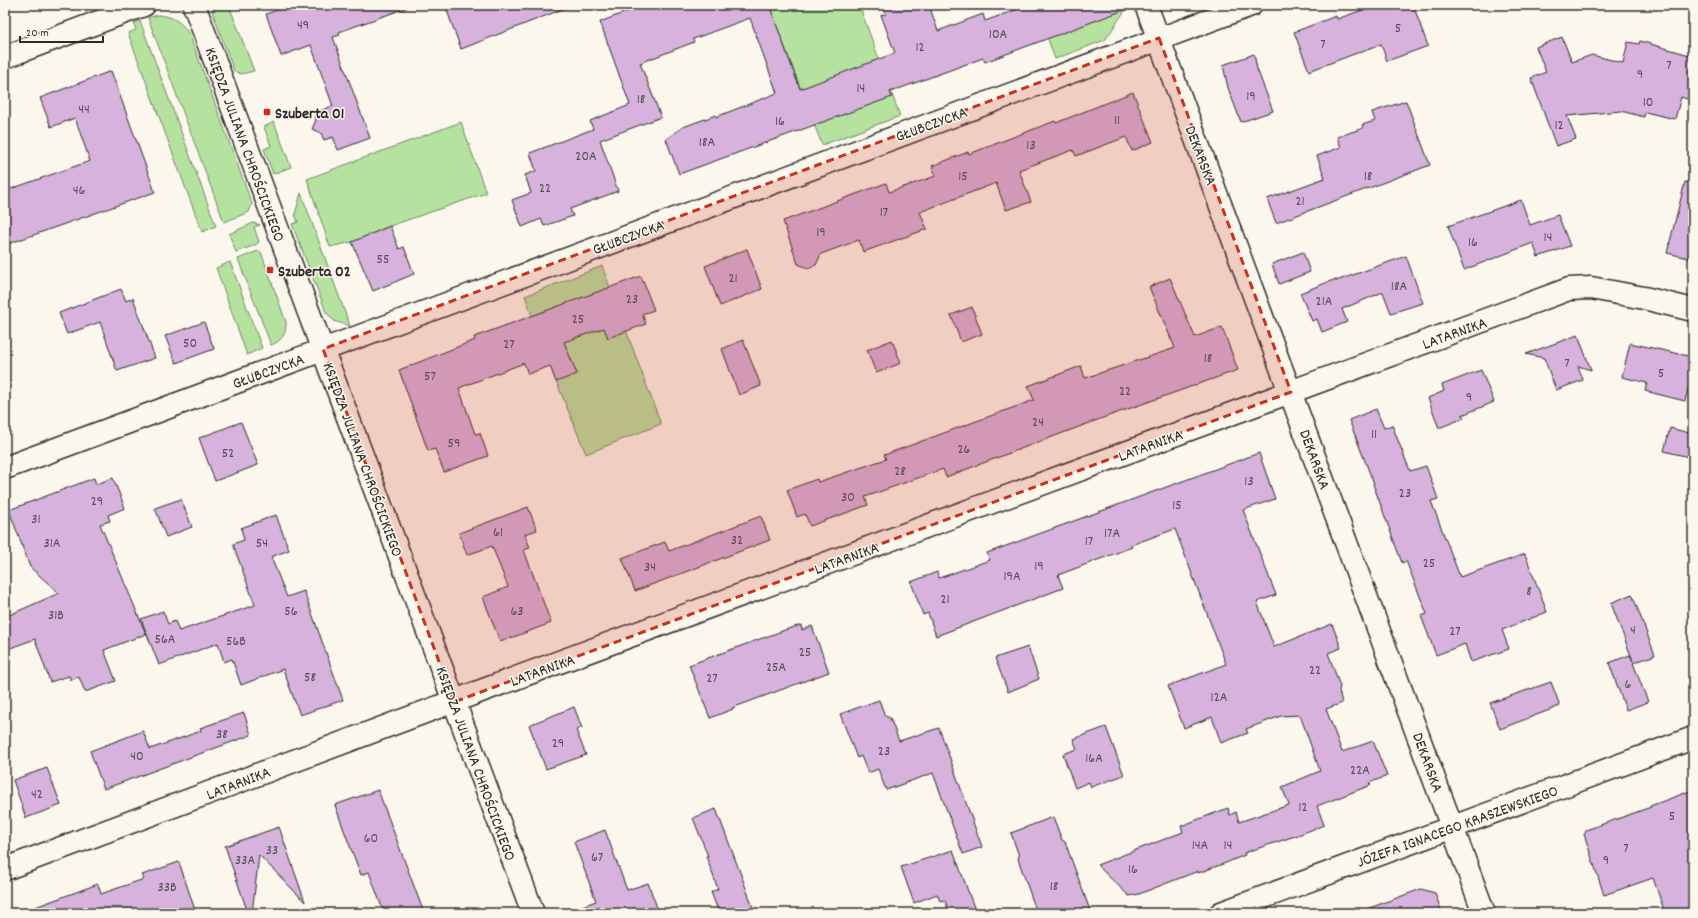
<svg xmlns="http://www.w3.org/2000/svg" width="1698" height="918" font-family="Dekko,sans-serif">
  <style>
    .green { fill: #b6e2a0; stroke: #708666 }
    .building { fill: #d6b2dc; stroke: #2b2b2b }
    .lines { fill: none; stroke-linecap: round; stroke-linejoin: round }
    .street-casing { stroke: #2b2b2b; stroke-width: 25 }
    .secondary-casing { stroke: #2b2b2b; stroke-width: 25 }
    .street { stroke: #fbf7ec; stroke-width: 22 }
    .secondary { stroke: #fbf7ec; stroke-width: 22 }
    .marked { fill: #c8321e; fill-opacity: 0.2; stroke: #c8321e; stroke-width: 3; stroke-dasharray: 8 5; stroke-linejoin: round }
    .poi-dot { fill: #c8321e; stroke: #fbf7ec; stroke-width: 1.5 }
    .labels { text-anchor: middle; stroke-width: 3; stroke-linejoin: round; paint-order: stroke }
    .number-label { font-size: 14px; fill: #564d57 }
    .poi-label { font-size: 16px; font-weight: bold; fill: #2b2b2b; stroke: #fbf7ec; text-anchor: start }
    .street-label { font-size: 16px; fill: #2b2b2b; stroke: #fbf7ec }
  </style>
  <rect width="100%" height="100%" fill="#fbf7ec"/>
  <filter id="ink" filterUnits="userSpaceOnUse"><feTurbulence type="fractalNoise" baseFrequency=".025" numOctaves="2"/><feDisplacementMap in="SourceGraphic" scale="8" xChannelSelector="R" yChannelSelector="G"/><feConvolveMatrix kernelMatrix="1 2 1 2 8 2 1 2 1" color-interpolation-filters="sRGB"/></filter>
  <g filter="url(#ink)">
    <path class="green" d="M225,5H229L254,71L241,74L234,71L212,11Z
      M769,5H859L900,116L822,145Z
      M1036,5H1124L1126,9L1105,40L1055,59Z
      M158,15C174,16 183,23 190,36L252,204L249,212L224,222L148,18Z
      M140,21L216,226L202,232L128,33L136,30L134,23Z
      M274,122L291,167L273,174L264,149L271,146L264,127Z
      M461,122L486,193L390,226L352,242L330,247L307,179Z
      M301,193L350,326L334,321L326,312L292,224L298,222L295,214Z
      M253,223L260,225L254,227L259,242L255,245L236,252L229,234Z
      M258,251L261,252L286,322C287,333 281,342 271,345L238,259Z
      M230,262L262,348L247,355L216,268Z
      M602,266L661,424L586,454L550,366L525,296Z"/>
    <path class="building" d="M291,5H406V8L339,32L340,35L333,37L370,138L338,150L333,137L324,140L321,133L312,129L316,120L314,113L333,106L311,45L281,56L266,14Z
      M445,5H568V7L461,49Z
      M644,5H778V8L771,10L800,89L895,53L881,15L886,14L882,5H929L938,31L983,14L985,21L1029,5H1131L1132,7L985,62L983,58L890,92L892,97L679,174L666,139L683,127L716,115V117L777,93L750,18L693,39L694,42L640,63L661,117L600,140L618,191L570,209L573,216L544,226L541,219L522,227L512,200L531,193L525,175L536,171L530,153L593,129L590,121L630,105L600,22Z
      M1377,5H1413L1428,46L1387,61L1381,44L1309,71L1294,32L1336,16L1337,19Z
      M1562,37L1572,62L1592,55L1623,63L1628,42L1639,44L1640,41L1693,56V101L1681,97L1675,119L1645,112L1644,117L1621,111L1567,116L1576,139L1556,146L1531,78L1546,72L1536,47Z
      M1254,54L1257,69L1273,111L1241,122L1228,88L1223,65Z
      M111,71L155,192L5,245V191L90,161L75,118L51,127L40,98Z
      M1133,92L1153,142L1132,151L1126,137L1076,156L1073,150L1019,170L1031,202L1006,210L996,183L920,212L927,229L863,252L859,240L821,254L816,265L808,268L798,264L783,221L886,183L889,192L936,176L932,166L968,152L969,154L1055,121L1056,123Z
      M1406,101L1430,165L1276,223L1267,199L1325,178L1317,156L1341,147L1337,137L1363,128L1362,125L1375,121L1372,112Z
      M1685,182L1693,183V259L1667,253Z
      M1521,200L1530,225L1558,215L1570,246L1538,257L1533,243L1464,270L1448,226Z
      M390,226L399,249L404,247L414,274L373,291L352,242Z
      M747,249L762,289L720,306L705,266Z
      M1303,252L1310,272L1279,284L1272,264Z
      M1406,256L1423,303L1391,313L1383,292L1342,309L1347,322L1322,332L1317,319L1312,321L1300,293L1336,279V281Z
      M641,276L654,310L642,314L646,324L608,338L604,328L564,342L577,374L556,382L550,366L528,374L524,363L459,388L475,434L480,433L488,456L444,472L435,449L428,451L399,370L475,340L474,337Z
      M1170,278L1195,337L1222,327L1238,370L1100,419L946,477L943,469L865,497L868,505L810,526L805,514L797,517L787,490L817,479L818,482L886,459L884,455L1034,400L1028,386L1081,366L1085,378L1175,348L1149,287Z
      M121,289L126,301L133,298L155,358L117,371L100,322L67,334L59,313Z
      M972,307L982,334L961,342L951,315Z
      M204,322L214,349L176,363L165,336Z
      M1578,335L1591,370L1578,366L1583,380L1556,390L1544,358L1526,354Z
      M743,340L761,386L739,395L722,349Z
      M892,340L901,363L876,373L867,350Z
      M1630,343L1693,357V370L1685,401L1645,391L1647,383L1622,377Z
      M1481,370L1494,402L1462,415L1464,418L1439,428L1428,398L1444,391L1442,385Z
      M1376,409L1384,428L1392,425L1410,471L1426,466L1438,499L1431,501L1460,577L1525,554L1547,612L1502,630L1509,649L1471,662L1465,644L1436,655L1421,616L1427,614L1406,561L1402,563L1373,484H1374L1349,420Z
      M241,422L258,465L215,481L199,438Z
      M1670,428L1693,434V458L1664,451Z
      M1259,453L1275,499L1243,510L1276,595L1257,602L1274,647L1332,624L1341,648L1328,653L1340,686L1339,691L1342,703L1326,709L1342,752L1373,741L1387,776L1369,783L1371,785L1317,806L1324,825L1298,835L1244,853L1245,855L1223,864L1198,873V871L1139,894L1129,896L1097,865L1183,832L1181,826L1228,808L1230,815L1236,812L1239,822L1289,805L1282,787L1320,771L1300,715L1281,716L1246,729L1248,733L1221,743L1212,717L1184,728L1168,686L1226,664L1175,529L1131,545L1132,547L1058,575L1063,588L936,636L928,613L923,615L911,582L937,572L939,578L990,560L987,553Z
      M94,478L96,484L113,478L125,508L108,515L110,521L100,524L146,634L104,650L116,681L85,692L79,677L71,680L69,676L50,682L35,639L5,650V617L59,593L30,567L9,510Z
      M181,499L192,527L166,537L155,508Z
      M528,507L537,530L525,534L530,548L524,550L551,623L500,642L483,597L508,587L492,546L467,555L459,533Z
      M276,515L289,550L271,557L287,597L304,591L343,700L300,715L283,669L241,685L232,659L224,662L218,643L159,665L141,619L163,611L168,624L175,621L179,631L255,605L233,544L244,540L241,528Z
      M761,516L770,540L635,591L622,558L665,542L669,551Z
      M1632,594L1655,655L1633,663L1648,702L1626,710L1609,663L1630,655L1633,661L1611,603Z
      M801,625L802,630L812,626L829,672L732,708L733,709L710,718L689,665L782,631Z
      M1028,647L1039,679L1008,692L995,658Z
      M1551,682L1560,706L1500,729L1490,703Z
      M879,700L885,716L890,718L899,741L939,728L982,847L963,854L933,773L886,790L878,769L868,773L861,756L857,758L840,714Z
      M574,707L582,728L576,730L586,755L546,769L529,725Z
      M244,713L251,735L104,789L90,751L143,731L150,749L201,731L200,728Z
      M1106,727L1124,775L1091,787L1089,782L1075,788L1063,754L1077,749L1073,739Z
      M47,768L61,805L26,818L13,780Z
      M378,790L424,913H384L369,872L361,875L345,833L335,805Z
      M1693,790V913H1665L1653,878L1604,895L1584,834L1586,832V830L1651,807L1650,806Z
      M716,809L743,880L755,913H719L711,892L718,889L706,856H708L693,818Z
      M1053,817L1062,840L1065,842L1091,913H1037L1018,859L1019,856L1011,833Z
      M279,827L305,902L259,855L252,913H248L225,846Z
      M605,830L627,890L648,883L659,913H572L571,910L596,901L574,842Z
      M953,850L976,913H949L945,900L940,901L937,894L914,903L901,867Z
      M179,862L194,907L177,913H28L27,910L98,884L101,894L144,879L142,875Z
      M1421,889L1435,893L1442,913H1365L1364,910Z"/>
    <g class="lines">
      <g class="street-casing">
        <path id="street" d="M1146,5L1484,913
          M5,57L144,5
          M5,468L1251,5
          M5,869L489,688L1569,289L1591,288L1644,298L1693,310
          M1221,913L1693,738"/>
      </g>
      <g class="secondary-casing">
        <path id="secondary" d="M194,5L533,913"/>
      </g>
      <use href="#street" class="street"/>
      <use href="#secondary" class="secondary"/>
    </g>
  </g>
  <path class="marked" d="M1159,38L1291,392L454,702L323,349Z"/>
  <g class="poi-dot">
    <rect x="263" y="108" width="8" height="8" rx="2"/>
    <rect x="266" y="266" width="8" height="8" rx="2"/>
  </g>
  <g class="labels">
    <g class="number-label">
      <text x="303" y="29">49</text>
      <text x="1398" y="32">5</text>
      <text x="998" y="38">10A</text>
      <text x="1323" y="48">7</text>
      <text x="920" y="51">12</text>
      <text x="1669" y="69">7</text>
      <text x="1640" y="78">9</text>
      <text x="861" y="92">14</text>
      <text x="1251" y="100">19</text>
      <text x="641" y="103">18</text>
      <text x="1648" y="106">10</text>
      <text x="84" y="113">44</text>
      <text x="1117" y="124">11</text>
      <text x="780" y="125">16</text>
      <text x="1559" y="129">12</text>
      <text x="707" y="146">18A</text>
      <text x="1031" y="149">13</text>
      <text x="586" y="160">20A</text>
      <text x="963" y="180">15</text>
      <text x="1368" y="180">18</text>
      <text x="545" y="192">22</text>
      <text x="79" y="194">46</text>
      <text x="1300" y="205">21</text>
      <text x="884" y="216">17</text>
      <text x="821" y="236">19</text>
      <text x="1548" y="241">14</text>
      <text x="1473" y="246">16</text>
      <text x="383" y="263">55</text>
      <text x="733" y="282">21</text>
      <text x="1399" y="290">18A</text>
      <text x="632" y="303">23</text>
      <text x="1324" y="305">21A</text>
      <text x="578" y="323">25</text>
      <text x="190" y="347">50</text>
      <text x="509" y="348">27</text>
      <text x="1208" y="362">18</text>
      <text x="1567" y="367">7</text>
      <text x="1661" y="377">5</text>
      <text x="430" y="380">57</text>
      <text x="1125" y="395">22</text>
      <text x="1469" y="401">9</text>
      <text x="1038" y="426">24</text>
      <text x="1374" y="438">11</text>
      <text x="454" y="447">59</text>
      <text x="964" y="453">26</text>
      <text x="228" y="457">52</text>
      <text x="900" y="475">28</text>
      <text x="1249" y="485">13</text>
      <text x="1405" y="497">23</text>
      <text x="848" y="501">30</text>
      <text x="97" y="505">29</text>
      <text x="1177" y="509">15</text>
      <text x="36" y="523">31</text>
      <text x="498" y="536">61</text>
      <text x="1112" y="537">17A</text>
      <text x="737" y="544">32</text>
      <text x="1089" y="545">17</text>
      <text x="52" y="547">31A</text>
      <text x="262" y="547">54</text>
      <text x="1429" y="567">25</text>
      <text x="1039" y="570">19</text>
      <text x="650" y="571">34</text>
      <text x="1012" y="580">19A</text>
      <text x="1529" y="595">8</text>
      <text x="945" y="603">21</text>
      <text x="291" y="615">56</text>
      <text x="517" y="615">63</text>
      <text x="56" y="619">31B</text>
      <text x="1633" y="634">4</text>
      <text x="1455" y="635">27</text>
      <text x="165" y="643">56A</text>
      <text x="236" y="645">56B</text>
      <text x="805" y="656">25</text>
      <text x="776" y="671">25A</text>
      <text x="1315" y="674">22</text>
      <text x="310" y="681">58</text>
      <text x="712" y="682">27</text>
      <text x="1628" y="688">6</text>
      <text x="1219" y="701">12A</text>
      <text x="222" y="738">38</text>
      <text x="558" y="747">29</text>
      <text x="884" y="755">23</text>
      <text x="137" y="760">40</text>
      <text x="1094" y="762">16A</text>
      <text x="1360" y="774">22A</text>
      <text x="37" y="798">42</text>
      <text x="1303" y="811">12</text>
      <text x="1672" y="820">5</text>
      <text x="371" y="842">60</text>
      <text x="1200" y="849">14A</text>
      <text x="1228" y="849">14</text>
      <text x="1626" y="852">7</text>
      <text x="272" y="854">33</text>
      <text x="597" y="861">67</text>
      <text x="245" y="864">33A</text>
      <text x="1606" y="864">9</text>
      <text x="1133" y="873">16</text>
      <text x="1054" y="890">18</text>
      <text x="167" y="891">33B</text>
    </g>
    <g class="poi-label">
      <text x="275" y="118">Szuberta 01</text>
      <text x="278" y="276">Szuberta 02</text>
    </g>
    <g class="street-label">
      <text transform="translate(931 123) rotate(-20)" y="6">GŁUBCZYCKA</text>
      <text transform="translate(246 144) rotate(70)" y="6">KSIĘDZA JULIANA CHROŚCICKIEGO</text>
      <text transform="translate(1202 155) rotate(69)" y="6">DEKARSKA</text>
      <text transform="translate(628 236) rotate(-20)" y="6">GŁUBCZYCKA</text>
      <text transform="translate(1454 332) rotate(-20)" y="6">LATARNIKA</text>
      <text transform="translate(268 370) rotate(-20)" y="6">GŁUBCZYCKA</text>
      <text transform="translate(1150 444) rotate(-20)" y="6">LATARNIKA</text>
      <text transform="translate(364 459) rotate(70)" y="6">KSIĘDZA JULIANA CHROŚCICKIEGO</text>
      <text transform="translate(1316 459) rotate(70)" y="6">DEKARSKA</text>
      <text transform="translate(846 557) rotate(-20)" y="6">LATARNIKA</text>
      <text transform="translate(542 669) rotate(-20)" y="6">LATARNIKA</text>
      <text transform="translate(1429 762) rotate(70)" y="6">DEKARSKA</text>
      <text transform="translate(477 763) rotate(70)" y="6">KSIĘDZA JULIANA CHROŚCICKIEGO</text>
      <text transform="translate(238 782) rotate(-21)" y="6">LATARNIKA</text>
      <text transform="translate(1457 825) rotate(-20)" y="6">JÓZEFA IGNACEGO KRASZEWSKIEGO</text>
    </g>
  </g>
  <rect width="1698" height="918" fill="none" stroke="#fbf7ec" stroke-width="20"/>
  <rect x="10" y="10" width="1678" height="898" fill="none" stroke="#2b2b2b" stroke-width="1.5" filter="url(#ink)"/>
  <path d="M20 36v6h83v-6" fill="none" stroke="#2b2b2b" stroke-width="2"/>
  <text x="26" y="36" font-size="12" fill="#2b2b2b" stroke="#fbf7ec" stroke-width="3" paint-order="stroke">20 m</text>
</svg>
